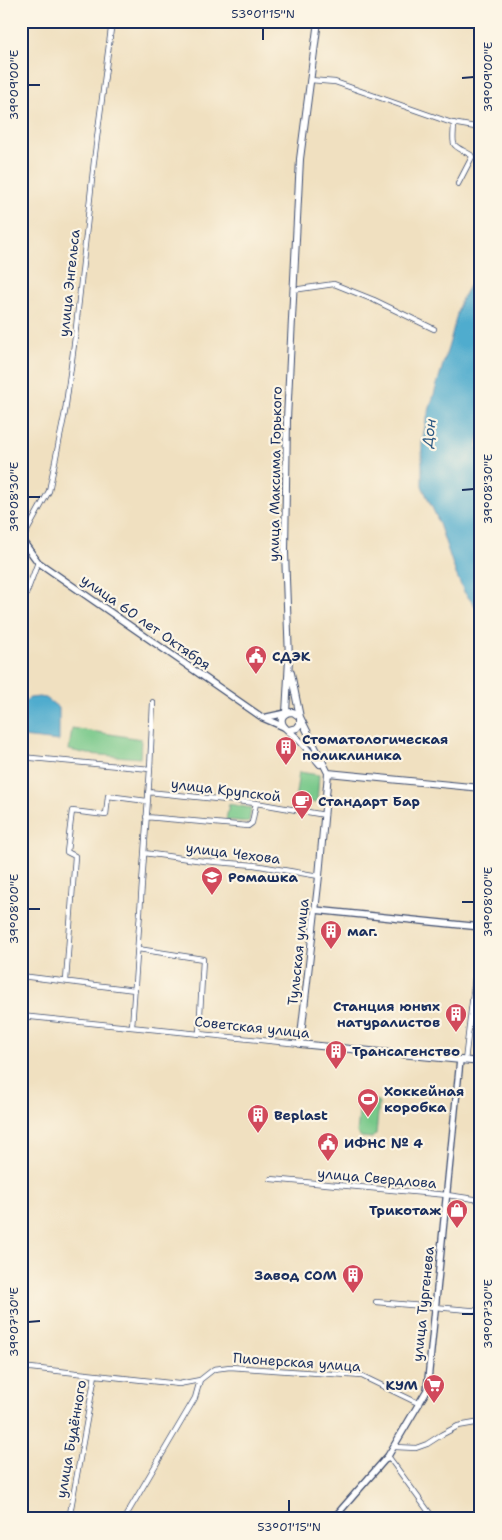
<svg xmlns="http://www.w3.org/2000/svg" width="502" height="1540" font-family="'Shantell Sans',sans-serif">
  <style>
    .green { fill: #77c889; stroke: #497c74 }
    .water { fill: #50acce; stroke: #366e96 }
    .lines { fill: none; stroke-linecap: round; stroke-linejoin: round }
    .minor-casing { stroke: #3b4a6d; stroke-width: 6 }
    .tertiary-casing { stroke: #3b4a6d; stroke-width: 8 }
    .secondary-casing { stroke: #3b4a6d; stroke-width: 8 }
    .minor { stroke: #fff; stroke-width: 4.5 }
    .tertiary { stroke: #fff; stroke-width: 5.5 }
    .secondary { stroke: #fff; stroke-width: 6 }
    .ticks { fill: none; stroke: #1b2f5e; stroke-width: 2 }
    .labels { text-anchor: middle; stroke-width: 4.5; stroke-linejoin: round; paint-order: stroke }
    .street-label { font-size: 14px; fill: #1b2f5e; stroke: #fcf5e5 }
    .poi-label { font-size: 14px; font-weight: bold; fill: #1b2f5e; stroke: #fcf5e5; text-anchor: start }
    .water-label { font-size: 15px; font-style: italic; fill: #2e5b85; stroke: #fcf5e5 }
    .neatline { fill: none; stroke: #1b2f5e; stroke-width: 2 }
    .ticks-label { font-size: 12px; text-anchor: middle; fill: #1b2f5e }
  </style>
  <rect width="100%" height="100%" fill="#fcf5e5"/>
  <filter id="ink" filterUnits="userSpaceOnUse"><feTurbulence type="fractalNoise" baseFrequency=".02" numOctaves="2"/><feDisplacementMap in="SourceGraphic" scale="10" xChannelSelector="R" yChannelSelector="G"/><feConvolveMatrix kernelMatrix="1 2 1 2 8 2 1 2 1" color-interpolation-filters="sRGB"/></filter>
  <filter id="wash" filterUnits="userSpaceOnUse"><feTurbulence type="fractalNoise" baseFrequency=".0096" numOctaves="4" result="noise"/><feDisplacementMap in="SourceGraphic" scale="20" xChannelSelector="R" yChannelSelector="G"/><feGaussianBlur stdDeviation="1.12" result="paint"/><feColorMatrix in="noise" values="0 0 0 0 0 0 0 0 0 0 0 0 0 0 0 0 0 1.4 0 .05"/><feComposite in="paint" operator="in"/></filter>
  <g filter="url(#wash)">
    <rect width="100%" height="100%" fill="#f0e0c0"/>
    <path class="green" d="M72,728L141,739L140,758L88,754L69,750Z
      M299,772L319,775L317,803L295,800Z
      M229,804L251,808L249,822L226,820Z
      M364,1099L378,1101L379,1104L376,1134L372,1138L361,1137L357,1133L360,1102Z"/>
    <path class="water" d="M481,265V429C475,445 477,463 481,480V610L476,607L464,592L456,574L437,518L422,486V443L426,421L451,338L460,302L469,286L475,279Z
      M39,697L46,698L59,708V741L22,737L21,719L23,702L30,698Z"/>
  </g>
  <g filter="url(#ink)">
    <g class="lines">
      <g class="minor-casing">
        <path id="minor" d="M310,80L335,82L452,123L481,128
          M454,123C453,149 450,143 471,155L472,157L458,184
          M480,223L481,222
          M293,290L334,284L374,300L434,329
          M22,540L49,491L65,412L75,337L94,161L112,21
          M21,615L25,597L38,562
          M21,757L150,769
          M148,792L256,803L325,815
          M146,817L248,826L252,823L256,803
          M144,853L204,861L254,865L319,876
          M138,949L203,959L199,1034
          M21,976L135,990
          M66,981L75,856L67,852L72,811L106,815L108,796L147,801
          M21,1016L300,1044
          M132,1027L150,769L153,702
          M465,1061L481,927
          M271,1179L447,1195L481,1200
          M376,1302L481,1311
          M21,1367L179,1384L200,1380L214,1369L230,1367L362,1376L420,1404
          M395,1447L416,1448L427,1444L441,1435L458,1426L481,1422
          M388,1456L434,1519
          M69,1519L95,1375
          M124,1519L195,1398L200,1380"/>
      </g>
      <g class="tertiary-casing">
        <path id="tertiary" d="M21,539L38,562L263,718L284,727
          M263,718L286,713
          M315,910L481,927
          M333,1519L388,1456L427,1390L460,1060"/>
      </g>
      <g class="secondary-casing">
        <path id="secondary" d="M291,673L300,717L328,773L319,876L300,1044L481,1062
          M286,713L289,659L285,552L287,419L300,159L318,21
          M289,730L297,728L300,724V717L293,712C285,712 279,717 283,725C286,730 294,735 298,739C306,747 313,756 320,764
          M328,773L481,788"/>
      </g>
      <use href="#minor" class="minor"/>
      <use href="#tertiary" class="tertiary"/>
      <use href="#secondary" class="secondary"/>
    </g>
  </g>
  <path class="ticks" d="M263,28V40M462,78L474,77M28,85H40M462,490L474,489M28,497H40M462,902H474M28,909H40M462,1314H474M28,1322L40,1321M289,1500V1512"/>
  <defs>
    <g id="civic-pin" transform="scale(1.125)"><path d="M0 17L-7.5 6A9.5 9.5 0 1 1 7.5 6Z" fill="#d1495b" stroke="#fcf5e5"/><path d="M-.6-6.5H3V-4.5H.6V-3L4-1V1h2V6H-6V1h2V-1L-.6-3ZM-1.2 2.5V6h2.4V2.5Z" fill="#fff"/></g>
    <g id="building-pin" transform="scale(1.125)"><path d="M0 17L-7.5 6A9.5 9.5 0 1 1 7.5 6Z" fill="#d1495b" stroke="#fcf5e5"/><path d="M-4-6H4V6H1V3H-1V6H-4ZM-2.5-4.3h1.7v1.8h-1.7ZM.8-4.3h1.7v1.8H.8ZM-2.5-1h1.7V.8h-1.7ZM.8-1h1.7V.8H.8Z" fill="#fff"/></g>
    <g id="cafe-pin" transform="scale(1.125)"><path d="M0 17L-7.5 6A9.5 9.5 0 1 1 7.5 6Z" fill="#d1495b" stroke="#fcf5e5"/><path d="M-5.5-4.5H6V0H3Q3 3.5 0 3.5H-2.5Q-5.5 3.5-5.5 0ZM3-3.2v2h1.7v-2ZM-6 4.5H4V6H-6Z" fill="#fff"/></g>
    <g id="school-pin" transform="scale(1.125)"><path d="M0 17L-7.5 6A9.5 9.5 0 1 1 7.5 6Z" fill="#d1495b" stroke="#fcf5e5"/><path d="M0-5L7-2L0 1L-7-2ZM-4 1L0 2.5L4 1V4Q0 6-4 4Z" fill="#fff"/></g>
    <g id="stadium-pin" transform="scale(1.125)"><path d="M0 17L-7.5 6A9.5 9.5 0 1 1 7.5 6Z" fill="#d1495b" stroke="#fcf5e5"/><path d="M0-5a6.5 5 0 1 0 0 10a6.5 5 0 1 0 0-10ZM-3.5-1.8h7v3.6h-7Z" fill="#fff"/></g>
    <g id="shop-pin" transform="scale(1.125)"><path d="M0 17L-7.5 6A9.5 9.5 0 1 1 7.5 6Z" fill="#d1495b" stroke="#fcf5e5"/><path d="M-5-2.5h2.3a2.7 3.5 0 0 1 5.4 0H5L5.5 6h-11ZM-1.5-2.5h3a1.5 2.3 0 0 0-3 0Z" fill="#fff"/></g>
    <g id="supermarket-pin" transform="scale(1.125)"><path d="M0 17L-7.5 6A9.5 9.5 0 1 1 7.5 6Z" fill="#d1495b" stroke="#fcf5e5"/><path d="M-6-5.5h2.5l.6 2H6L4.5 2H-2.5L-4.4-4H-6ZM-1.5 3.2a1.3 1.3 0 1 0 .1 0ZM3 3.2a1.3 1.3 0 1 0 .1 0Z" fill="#fff"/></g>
  </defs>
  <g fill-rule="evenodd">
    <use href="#civic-pin" x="256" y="656"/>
    <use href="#building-pin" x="286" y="747"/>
    <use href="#cafe-pin" x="302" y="801"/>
    <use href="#school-pin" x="212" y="877"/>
    <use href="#building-pin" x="331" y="931"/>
    <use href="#building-pin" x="456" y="1014"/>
    <use href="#building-pin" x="336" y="1051"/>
    <use href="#stadium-pin" x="368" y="1099"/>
    <use href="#building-pin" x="258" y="1115"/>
    <use href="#civic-pin" x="328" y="1143"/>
    <use href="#shop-pin" x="457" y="1210"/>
    <use href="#building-pin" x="353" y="1275"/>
    <use href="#supermarket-pin" x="434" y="1385"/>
  </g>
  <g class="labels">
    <g class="street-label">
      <text transform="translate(69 283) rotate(-84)" y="5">улица Энгельса</text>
      <text transform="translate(275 474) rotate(-89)" y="5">улица Максима Горького</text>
      <text transform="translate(146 622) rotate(35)" y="5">улица 60 лет Октября</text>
      <text transform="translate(226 790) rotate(7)" y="5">улица Крупской</text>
      <text transform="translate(233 853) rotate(7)" y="5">улица Чехова</text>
      <text transform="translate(298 952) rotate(-84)" y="5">Тульская улица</text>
      <text transform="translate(252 1027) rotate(6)" y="5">Советская улица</text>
      <text transform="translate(377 1178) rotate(5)" y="5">улица Свердлова</text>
      <text transform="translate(423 1304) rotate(-84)" y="5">улица Тургенева</text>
      <text transform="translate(297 1362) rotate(4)" y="5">Пионерская улица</text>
      <text transform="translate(71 1439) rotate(-80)" y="5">улица Будённого</text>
    </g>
    <g class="poi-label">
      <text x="272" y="661">СДЭК</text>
      <text x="302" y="744">Стоматологическая<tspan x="302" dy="16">поликлиника</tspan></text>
      <text x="318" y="806">Стандарт Бар</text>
      <text x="228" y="882">Ромашка</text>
      <text x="347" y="936">маг.</text>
      <text x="440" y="1011" text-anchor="end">Станция юных<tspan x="440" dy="16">натуралистов</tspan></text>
      <text x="352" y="1056">Трансагенство</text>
      <text x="384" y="1096">Хоккейная<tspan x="384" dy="16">коробка</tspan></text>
      <text x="274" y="1120">Beplast</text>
      <text x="344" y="1148">ИФНС № 4</text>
      <text x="441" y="1215" text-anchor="end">Трикотаж</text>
      <text x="337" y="1280" text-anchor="end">Завод СОМ</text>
      <text x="418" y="1390" text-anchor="end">КУМ</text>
    </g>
    <g class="water-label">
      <text transform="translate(429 433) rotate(-82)" y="5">Дон</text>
    </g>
  </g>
  <rect width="502" height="1540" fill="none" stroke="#fcf5e5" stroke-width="55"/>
  <rect x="28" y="28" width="446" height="1484" class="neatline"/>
  <g class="ticks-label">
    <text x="263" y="18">53°01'15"N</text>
    <text transform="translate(488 77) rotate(-90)" y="4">39°09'00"E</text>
    <text transform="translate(14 85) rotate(-90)" y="4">39°09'00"E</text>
    <text transform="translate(488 489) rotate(-90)" y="4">39°08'30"E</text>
    <text transform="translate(14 497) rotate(-90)" y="4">39°08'30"E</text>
    <text transform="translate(488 902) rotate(-90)" y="4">39°08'00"E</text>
    <text transform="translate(14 909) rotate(-90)" y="4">39°08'00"E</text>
    <text transform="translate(488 1314) rotate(-90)" y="4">39°07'30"E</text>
    <text transform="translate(14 1322) rotate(-90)" y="4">39°07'30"E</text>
    <text x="289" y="1531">53°01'15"N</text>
  </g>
</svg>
